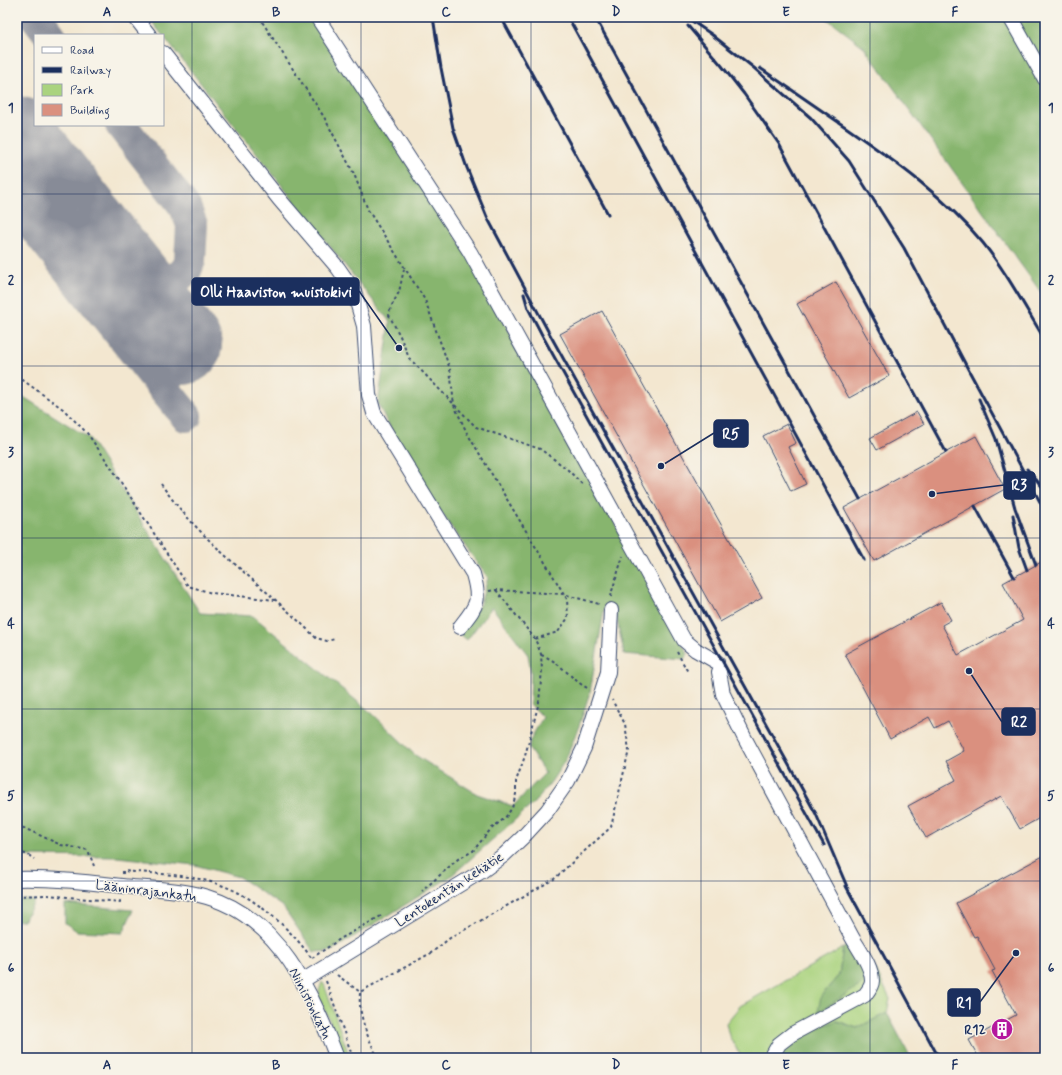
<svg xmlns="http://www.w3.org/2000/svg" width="1062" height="1075" font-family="Mynerve,sans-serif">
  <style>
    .green { fill: #aad37f; stroke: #62816e }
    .forest { fill: #87b56e; stroke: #517266 }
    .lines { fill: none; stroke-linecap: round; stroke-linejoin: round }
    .taxiway { stroke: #878b97; stroke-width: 32 }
    .runway { stroke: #878b97; stroke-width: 80 }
    .building { fill: #da907f }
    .minor-casing { stroke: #3b4b6f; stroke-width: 16 }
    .path { stroke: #3b4b6f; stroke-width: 2; stroke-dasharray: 3 3; stroke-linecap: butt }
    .minor { stroke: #fff; stroke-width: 14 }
    .rail { stroke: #1b2f5e; stroke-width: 3 }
    .grid { fill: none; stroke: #1b2f5e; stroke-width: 1; stroke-opacity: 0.55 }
    .labels { text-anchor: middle; stroke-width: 3; stroke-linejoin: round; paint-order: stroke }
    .street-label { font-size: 14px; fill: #1b2f5e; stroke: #f7f3e8 }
    .poi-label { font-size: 14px; font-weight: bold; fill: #1b2f5e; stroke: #f7f3e8; text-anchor: end }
    .leader { fill: none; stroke: #1b2f5e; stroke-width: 1.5 }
    .callout-dot { fill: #1b2f5e; stroke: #f7f3e8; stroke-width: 1.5 }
    .callout { fill: #1b2f5e; stroke: #1b2f5e; stroke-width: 1.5 }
    .callout-label { font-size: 15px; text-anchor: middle; font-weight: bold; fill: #fff }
    .neatline { fill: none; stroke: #1b2f5e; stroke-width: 1.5 }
    .grid-label { font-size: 13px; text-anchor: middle; font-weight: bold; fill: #1b2f5e }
  </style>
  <rect width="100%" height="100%" fill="#f7f3e8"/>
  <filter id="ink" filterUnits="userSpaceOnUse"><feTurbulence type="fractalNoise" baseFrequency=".025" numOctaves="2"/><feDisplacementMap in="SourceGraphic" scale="8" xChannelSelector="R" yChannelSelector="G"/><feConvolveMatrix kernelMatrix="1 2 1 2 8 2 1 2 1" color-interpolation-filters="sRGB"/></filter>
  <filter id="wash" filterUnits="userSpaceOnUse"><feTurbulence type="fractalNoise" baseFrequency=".012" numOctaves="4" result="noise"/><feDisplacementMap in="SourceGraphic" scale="16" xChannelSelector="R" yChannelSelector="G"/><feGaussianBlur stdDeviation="0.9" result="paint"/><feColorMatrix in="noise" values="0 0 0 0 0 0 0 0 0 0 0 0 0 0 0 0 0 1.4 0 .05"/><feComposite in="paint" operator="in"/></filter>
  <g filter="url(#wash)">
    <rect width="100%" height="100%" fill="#f3e7d0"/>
    <path class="green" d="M843,948L839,975L821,996L873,964L890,999L887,1013L857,1028L837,1021L774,1058H742L729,1036L726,1023L740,1006Z
      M322,982L324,984L350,1058H344L329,1019L319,999V991Z"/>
    <path class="forest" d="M148,17H311L464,249L688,654L684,659L624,654L615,609L605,605L590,692L579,726L566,759L551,782L533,804L450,877L331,951L314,952L283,907L239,877L195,865L117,857L17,856V393L89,438L200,613L253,616L374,715L415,755L477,794L513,806L545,773L529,749L530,740L543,717L530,704L531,672L528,655L492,607L467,640L460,634L480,604L488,578L414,475L378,404L390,322Z
      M825,17H1045V298L864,47Z
      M24,900L35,901L24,920L17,921V901Z
      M65,904L133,910L123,933L77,931L65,923Z
      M850,945L869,980L818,1012L821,996L839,975L843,948Z
      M887,1013L911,1058H774L785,1043L807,1031L837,1021L857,1028Z"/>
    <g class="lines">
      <path class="taxiway" d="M36,17L50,35
        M121,125L185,207L192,225L190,260L186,270L148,301
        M17,206L186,416"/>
      <path class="runway" d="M17,136L182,345"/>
    </g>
    <g id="blocks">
      <path class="building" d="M836,282L889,376L849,398L797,304Z
        M602,311L762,598L720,622L560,334Z
        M917,412L924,424L877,450L870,438Z
        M787,424L796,443L788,447L806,484L791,491L763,436Z
        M976,436L1005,489L874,561L844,508Z
        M1045,560V815L1020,829L1001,796L926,838L908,806L956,780L946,761L964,751L948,721L935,728L929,717L890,739L845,654L941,602L951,620L942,625L958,655L1023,620L1003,583Z
        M1045,855V1058H979L969,1040L1016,1015L992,971L995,970L977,936L974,937L956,903Z"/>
    </g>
  </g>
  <g filter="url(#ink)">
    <use href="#blocks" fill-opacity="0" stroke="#3b4b6f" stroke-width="1"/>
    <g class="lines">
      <g class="minor-casing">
        <path id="minor" d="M135,17L149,35
          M317,17L470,252L684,640L696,650L717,662
          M1010,17L1045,79
          M163,53L279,199L338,268L354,291L364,326L369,395L374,413L473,574C481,602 477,605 460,627
          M719,672L723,694L744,737L852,937C859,950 872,966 872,981C872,986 868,991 865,995L792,1034L779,1044L771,1058
          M17,879C55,878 94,883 132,887C157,889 183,890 207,897C279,918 312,993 337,1058
          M302,981L482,871L504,855L523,837L547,811L568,781L584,748L608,672L611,610"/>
      </g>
      <path class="path" d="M259,17L324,117L354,174L368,210L425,300L450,369L454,405L467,433L567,599L568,618L558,632L535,639L541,654L542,670L539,702L525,756L516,781V794L512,808L505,818L491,829L473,851L458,859L422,891
        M404,269L399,292L391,307L389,315L400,336L409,358L476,427L540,449L566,468L584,486
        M17,376L63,409L87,433L113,470L188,586L212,593L275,600
        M161,484C203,545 265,586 316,638L327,641L335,639
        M496,590L535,639
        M489,591L496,590L563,594L599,604
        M611,597L612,591L623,556
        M677,652L688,672
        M541,655C560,661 571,680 589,689
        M17,825L61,845L88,850L94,866
        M17,853L27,854L34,859
        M123,874V871C157,874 194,874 226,887C256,898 294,932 312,959
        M17,896L47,895L120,902V898
        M312,958L340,939L381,916
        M337,975L360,992L431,953L450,938L554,879L611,827L629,750L625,724L612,700
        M326,981L353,1058
        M360,993C358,1016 368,1038 378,1058"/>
      <use href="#minor" class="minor"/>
      <path class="rail" d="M433,17L441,68L453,128L467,168L487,217L548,331L816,814L848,889
        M501,17L608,214
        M568,17L864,560
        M595,17L860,499
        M686,17L714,36
        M688,26L722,66L744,94L779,144L946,452
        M711,34L754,68L811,118L849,161L904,248L968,369L1045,511
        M760,68C789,88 818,108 847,128C896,162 945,197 983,243C1007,273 1025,307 1045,340
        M524,294L528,308L541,333L824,845
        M979,399L996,439L1015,508L1036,565
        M1027,469L1045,490
        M975,506L1014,577
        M1013,515L1019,548L1027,570
        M846,886L939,1058"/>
    </g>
  </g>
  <path class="grid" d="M192,17V1058M361,17V1058M531,17V1058M701,17V1058M870,17V1058M17,194H1045M17,366H1045M17,538H1045M17,709H1045M17,881H1045"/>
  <defs>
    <g id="building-disc" transform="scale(1.15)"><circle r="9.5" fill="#b5179e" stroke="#f7f3e8"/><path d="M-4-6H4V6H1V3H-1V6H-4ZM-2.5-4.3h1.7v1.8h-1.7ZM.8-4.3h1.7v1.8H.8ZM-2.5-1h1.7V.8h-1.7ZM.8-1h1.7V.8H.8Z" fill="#fff"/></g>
  </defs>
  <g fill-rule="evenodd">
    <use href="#building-disc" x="1002" y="1029"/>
  </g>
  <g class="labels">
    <g class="street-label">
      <text transform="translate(449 889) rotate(-33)" y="5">Lentokentän kehätie</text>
      <text transform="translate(146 890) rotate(7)" y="5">Lääninrajankatu</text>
      <text transform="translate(311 1003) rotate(63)" y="5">Niinistönkatu</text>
    </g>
    <g class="poi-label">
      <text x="986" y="1034">R12</text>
    </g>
  </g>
  <path class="leader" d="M399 348L359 291M661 466L714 433M932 494L1004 485M969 671L1002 722M1016 953L980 1002"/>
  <g class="callout-dot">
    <circle cx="399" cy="348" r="4"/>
    <circle cx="661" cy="466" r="4"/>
    <circle cx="932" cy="494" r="4"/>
    <circle cx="969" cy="671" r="4"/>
    <circle cx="1016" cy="953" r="4"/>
  </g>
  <g class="callout">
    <rect x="192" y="278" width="167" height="27" rx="4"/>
    <rect x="714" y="420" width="34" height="27" rx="4"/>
    <rect x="1004" y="472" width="31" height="27" rx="4"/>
    <rect x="1002" y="708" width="33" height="27" rx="4"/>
    <rect x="948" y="989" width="32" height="27" rx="4"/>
  </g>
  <g class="callout-label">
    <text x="276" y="297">Olli Haaviston muistokivi</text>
    <text x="731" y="439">R5</text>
    <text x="1019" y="490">R3</text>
    <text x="1019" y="727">R2</text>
    <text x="964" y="1008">R1</text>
  </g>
  <rect width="1062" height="1075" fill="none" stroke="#f7f3e8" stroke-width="44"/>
  <rect x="34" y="34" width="130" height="92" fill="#f7f3e8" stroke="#9fa5b1"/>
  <rect x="42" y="47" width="20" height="6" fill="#ffffff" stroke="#9fa5b1"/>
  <text x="70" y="54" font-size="12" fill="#1b2f5e">Road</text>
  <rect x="42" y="67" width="20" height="6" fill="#1b2f5e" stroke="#9fa5b1"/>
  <text x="70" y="74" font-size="12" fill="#1b2f5e">Railway</text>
  <rect x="42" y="84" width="20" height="12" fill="#aad37f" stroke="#9fa5b1"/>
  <text x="70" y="94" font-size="12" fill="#1b2f5e">Park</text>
  <rect x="42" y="104" width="20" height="12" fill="#da907f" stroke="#9fa5b1"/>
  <text x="70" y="114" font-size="12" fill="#1b2f5e">Building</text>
  <rect x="22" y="22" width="1018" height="1031" class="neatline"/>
  <g class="grid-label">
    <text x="107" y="16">A</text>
    <text x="276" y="16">B</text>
    <text x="446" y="16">C</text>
    <text x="616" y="16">D</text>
    <text x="786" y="16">E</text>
    <text x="955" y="16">F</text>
    <text x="11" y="112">1</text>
    <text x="1051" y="112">1</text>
    <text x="11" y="284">2</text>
    <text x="1051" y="284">2</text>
    <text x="11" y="456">3</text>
    <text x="1051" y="456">3</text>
    <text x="11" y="628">4</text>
    <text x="1051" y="628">4</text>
    <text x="11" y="800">5</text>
    <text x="1051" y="800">5</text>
    <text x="11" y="972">6</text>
    <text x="1051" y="972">6</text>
    <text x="107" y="1069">A</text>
    <text x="276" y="1069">B</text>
    <text x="446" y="1069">C</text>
    <text x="616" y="1069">D</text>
    <text x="786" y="1069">E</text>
    <text x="955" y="1069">F</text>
  </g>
</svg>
